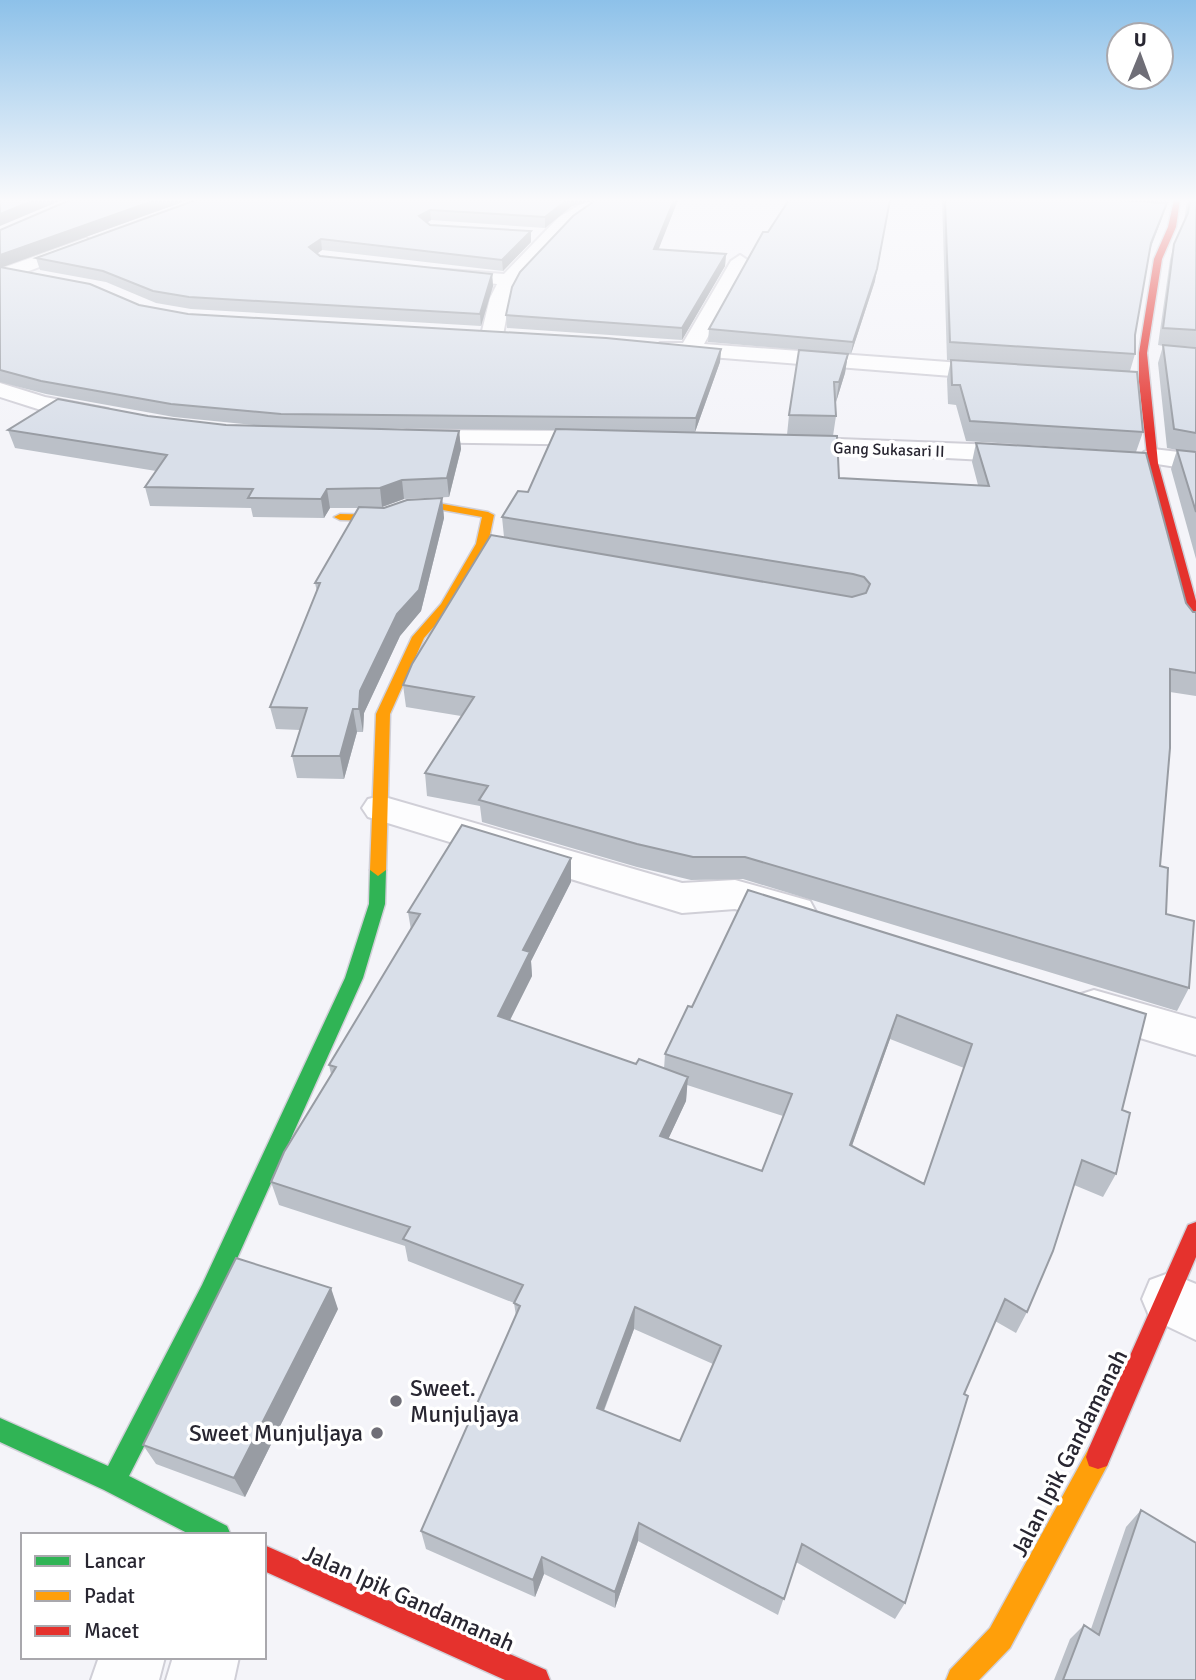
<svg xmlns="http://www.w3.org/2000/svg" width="1196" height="1680" font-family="Signika,sans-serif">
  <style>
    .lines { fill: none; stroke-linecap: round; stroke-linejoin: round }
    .street-casing { stroke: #d0cfd7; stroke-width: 4 }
    .fast-casing { stroke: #d0cfd7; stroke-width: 3 }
    .slow-casing { stroke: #d0cfd7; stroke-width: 3 }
    .jam-casing { stroke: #d0cfd7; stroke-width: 3 }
    .street { fill: #fdfdfe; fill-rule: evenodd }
    .fast { fill: #30b455; fill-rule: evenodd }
    .slow { fill: #ff9f0a; fill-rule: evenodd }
    .jam { fill: #e5322d; fill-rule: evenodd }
    .wall { fill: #bbc0c8; fill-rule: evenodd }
    .shaded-wall { fill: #989ca3 }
    .building { fill: #d9dfe9; stroke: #989ca3; stroke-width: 2; fill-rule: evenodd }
    .poi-dot { fill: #6f6e77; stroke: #fff; stroke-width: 2.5 }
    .labels { text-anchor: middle; stroke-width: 7; stroke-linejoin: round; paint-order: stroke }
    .far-street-label { font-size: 16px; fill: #282631; stroke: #fff }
    .near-poi-label { font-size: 23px; fill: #282631; stroke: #fff; text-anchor: start }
    .near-street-label { font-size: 23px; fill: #282631; stroke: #fff }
  </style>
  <rect width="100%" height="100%" fill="#f4f4f9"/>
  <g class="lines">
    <g class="street-casing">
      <path id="street" d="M588,200H607L571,225L518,282L510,298L503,335L499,339H485L481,335L490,298L497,284L435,277L433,273L435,269L504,274L559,217Z
        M86,238L95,243L92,247L0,282V269Z
        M740,255L749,261L704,344L1002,366L1013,373L1002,380L660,353L657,348L660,343H683L731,261Z
        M0,383L45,397L108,409L112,414L108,419L100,421L41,410L0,397Z
        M407,430L606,431L615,433L618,438L615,443L606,445L398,442L395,437L398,432Z
        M785,437L1025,446L1034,449L1038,454L1034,459L1025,462L776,449L773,444L776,439Z
        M1153,449L1196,454V470L1144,462L1140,457L1144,452Z
        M381,796L682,883L735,880L810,901L816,912L810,923L796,927L735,909L682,913L368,817L362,808L368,799Z
        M1094,990L1196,1019V1055L1078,1019L1072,1007L1078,995Z
        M1169,1273L1196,1284V1340L1150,1318L1142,1299L1150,1280Z
        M99,1657H165L159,1680H91Z
        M173,1657H239L234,1680H166Z"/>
    </g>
    <g class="fast-casing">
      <path id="fast" d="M378,864L386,870L385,904L363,978L218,1301L129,1476L227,1526L231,1535H191L104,1490L0,1442V1418L108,1466L202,1285L345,978L369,904L370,870Z"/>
    </g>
    <g class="slow-casing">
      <path id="slow" d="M443,504L488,512L494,515L488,544L452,606L424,638L390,714L386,870L378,876L370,870L376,714L412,637L441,604L476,544L482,517L443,510L406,513L387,521L340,520L334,517L340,514L385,515L404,507Z
        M1098,1445L1107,1448L1110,1457L1107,1466L1010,1648L979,1680H946L950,1670L990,1628L1089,1448Z"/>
    </g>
    <g class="jam-casing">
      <path id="jam" d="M1174,200H1180L1176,227L1162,259L1147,353L1158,463L1196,601V628L1190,624L1148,463L1139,382V353L1154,259L1168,227Z
        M1196,1222V1257L1107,1466L1098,1469L1089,1466L1086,1457L1089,1448L1188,1225Z
        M264,1545L546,1670L550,1680H505L264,1571Z"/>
    </g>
    <use href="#street" class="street"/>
    <use href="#fast" class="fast"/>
    <use href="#slow" class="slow"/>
    <use href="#jam" class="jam"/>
  </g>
  <path class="wall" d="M70,200H188L2,267L139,305L188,314L721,349L720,362L695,432L638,431L787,435L789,415L848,354L845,373L836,402H835L836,416L833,436L839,478L978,485L972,462L976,443L1186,603L1193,612H1196V696L1170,692L1160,866L1166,914L1189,988L1177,1011L743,879L691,880L637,867L482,822L480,806L427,796L425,773L461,716L406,707L403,685L854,597L504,537L502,517L528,492L556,430L368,428L459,431L461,449L449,497L404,499L382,507L370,508H384L442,498L444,518L421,611L400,636L364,713L363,732H357L344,779L297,778L292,756L300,730L276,729L270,707L317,592L315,583L359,508H330L324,518L253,517L251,508L150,506L145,487L156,471L15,448L8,430L148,416L226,425L264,426L174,417L46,394L0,382V230Z
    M196,200H678L658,249L726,254L725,266L682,340L507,328L506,315L596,200L572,206L545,228L431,220L427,223L430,225L531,231V242L503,271L322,250L317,254L320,256L492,274L493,286L481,326L191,309L156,303L106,282L40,270L36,258Z
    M942,200H1114L1167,203L1162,218L1150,250L1135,335V354L1130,371L1143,432L1136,452L966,441L956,405L948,404L947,379L951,360H947Z
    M1117,200H1167L1166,203Z
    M1187,200H1196V347L1175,346L1196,348V559L1171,469L1177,450L1167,448L1158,363L1163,346L1158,345L1170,260L1174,244L1184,222Z
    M875,281L851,354L708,342L709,329Z
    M571,858V882L531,961L532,976L510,1020L636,1064L664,1069L665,1054L692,1007L748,890L1122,1110L1116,1174L1103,1197L1074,1185L1027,1312L1016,1333L995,1321L964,1394L905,1603L895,1619L796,1562L778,1615L638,1541L615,1608L544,1574L535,1597L426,1549L421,1531L516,1316L514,1303L408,1261L405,1246L279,1205L271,1182L331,1074L329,1065L411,930L408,912ZM890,1039L964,1068L924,1184L852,1146ZM687,1085L783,1116L762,1171L668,1139L686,1101ZM634,1329L713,1364L680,1441L604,1411Z
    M338,1309L245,1497L156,1464L143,1445Z
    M1141,1510L1196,1680H1054L1070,1639L1084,1625L1091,1629L1126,1527Z"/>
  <path class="shaded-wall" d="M34,200H62L0,226V214Z
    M156,200H188L0,268V255Z
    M567,200H597L572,206L545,228V217Z
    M674,200H678L654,261V249Z
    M890,200L875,281L851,354L853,342Z
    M1167,203L1162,218L1146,259L1151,243Z
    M430,210L431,220L420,227L419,216Z
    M531,231V242L503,271L502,260Z
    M321,239L322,250L311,258L309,247Z
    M726,254L725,266L682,340V328Z
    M492,274L493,286L481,326L480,314Z
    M721,349L720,362L695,432L696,418Z
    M848,354L845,373L836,402L839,382Z
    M459,431L461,449L449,497L447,478Z
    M402,480L404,499L382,507L380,488Z
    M327,489L330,508L324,518L321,499Z
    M442,498L444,518L421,611L400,636L364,713L363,732L359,709L360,691Z
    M353,709L357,732L344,779L340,756Z
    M571,858V882L531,961L532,976L500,1040L498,1016L523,950Z
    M897,1015L890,1039L844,1168L850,1145Z
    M688,1077L686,1101L659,1159L660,1136Z
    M331,1288L338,1309L245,1497L234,1478Z
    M635,1307L634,1329L597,1428V1408Z
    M639,1523L638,1541L615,1608V1592Z
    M542,1557L544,1574L535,1597L533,1580Z"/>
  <path class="building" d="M0,200H34L0,214Z
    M70,200H156L0,255V230Z
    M196,200H567L545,217L430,210L419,216L430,225L531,231L502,260L321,239L309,247L320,256L492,274L480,314L189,297L153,291L103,271L36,258Z
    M596,200H674L654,249L726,254L682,328L506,315L512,287L520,272L573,216Z
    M789,200H890L877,269L853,342L709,329L763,232H768Z
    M945,200H1114L1167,203L1151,243L1135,335V354L950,342Z
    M1190,200H1196V330L1163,328L1174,244L1188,213Z
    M0,267L90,284L139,305L188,314L606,338L721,349L696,418L281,414L171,404L41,381L0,370Z
    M1163,345L1196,348V433L1174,429Z
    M799,350L848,354L839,382H834L836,416L789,415Z
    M951,360L1137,372L1143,432L970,421L960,385H952Z
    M58,399L148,416L226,425L459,431L447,478L402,480L380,488L327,489L321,499L248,498L253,489L145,487L167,455L8,430Z
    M556,429L837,436L839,478L989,486L976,443L1146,453L1186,603L1193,612H1196V673L1170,669V748L1160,866L1168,868L1166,914L1194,921L1189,988L745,857H693L637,844L479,800L488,786L425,773L474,697L403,685L412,664L491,535L852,597L866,593L870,584L864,577L853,574L502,517L518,491L528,492Z
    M1177,450L1196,452V512Z
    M442,498L419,590L397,614L360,691L359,709H353L340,756H292L307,708L270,707L320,583H315L359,507L384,508L407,500Z
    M462,825L571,858L523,950L530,952L498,1016L636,1064L639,1059L688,1077L660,1136L762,1171L792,1094L665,1054L688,1006L692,1007L748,890L1146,1014L1122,1110L1130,1113L1116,1174L1082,1160L1053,1251L1027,1312L1005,1299L964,1394L968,1396L905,1603L802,1544L784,1599L639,1523L615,1592L542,1557L533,1580L421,1531L520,1306L514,1303L523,1285L403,1239L410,1227L271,1182L284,1152L336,1067L329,1065L420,914L408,912ZM897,1015L972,1044L924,1184L850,1145ZM635,1307L721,1346L680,1441L597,1408Z
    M236,1258L331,1288L234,1478L143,1445Z
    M1141,1510L1196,1543V1680H1063L1084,1625L1099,1635Z"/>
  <linearGradient id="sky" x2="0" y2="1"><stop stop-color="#8dc1e9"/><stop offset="0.46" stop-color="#fafafc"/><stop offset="1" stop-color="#fafafc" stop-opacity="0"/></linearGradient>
  <rect width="1196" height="435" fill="url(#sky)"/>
  <g class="poi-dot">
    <circle cx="396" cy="1401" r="7"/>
    <circle cx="377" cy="1433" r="7"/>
  </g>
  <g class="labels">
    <g class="far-street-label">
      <text transform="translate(889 449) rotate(2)" y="6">Gang Sukasari II</text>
    </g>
    <g class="near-poi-label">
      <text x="410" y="1396">Sweet.<tspan x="410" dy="26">Munjuljaya</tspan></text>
      <text x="363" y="1441" text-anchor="end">Sweet Munjuljaya</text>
    </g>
    <g class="near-street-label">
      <text transform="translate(1069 1453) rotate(-63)" y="8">Jalan Ipik Gandamanah</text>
      <text transform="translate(409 1598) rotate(24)" y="8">Jalan Ipik Gandamanah</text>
    </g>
  </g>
  <rect x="21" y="1533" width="245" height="126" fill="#ffffff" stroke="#a9a8ad" stroke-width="2"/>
  <rect x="35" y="1556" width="35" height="10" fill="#30b455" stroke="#a9a8ad" stroke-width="2"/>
  <text x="84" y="1568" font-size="21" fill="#282631">Lancar</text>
  <rect x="35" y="1591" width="35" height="10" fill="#ff9f0a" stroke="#a9a8ad" stroke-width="2"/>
  <text x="84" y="1603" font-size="21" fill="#282631">Padat</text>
  <rect x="35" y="1626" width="35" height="10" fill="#e5322d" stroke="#a9a8ad" stroke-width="2"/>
  <text x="84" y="1638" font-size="21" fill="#282631">Macet</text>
  <g transform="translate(1140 56) rotate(1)"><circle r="33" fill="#ffffff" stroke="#a9a8ad" stroke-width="2"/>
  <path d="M0-5L12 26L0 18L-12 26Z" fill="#6f6e77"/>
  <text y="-10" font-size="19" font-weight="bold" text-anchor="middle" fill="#282631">U</text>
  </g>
</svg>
